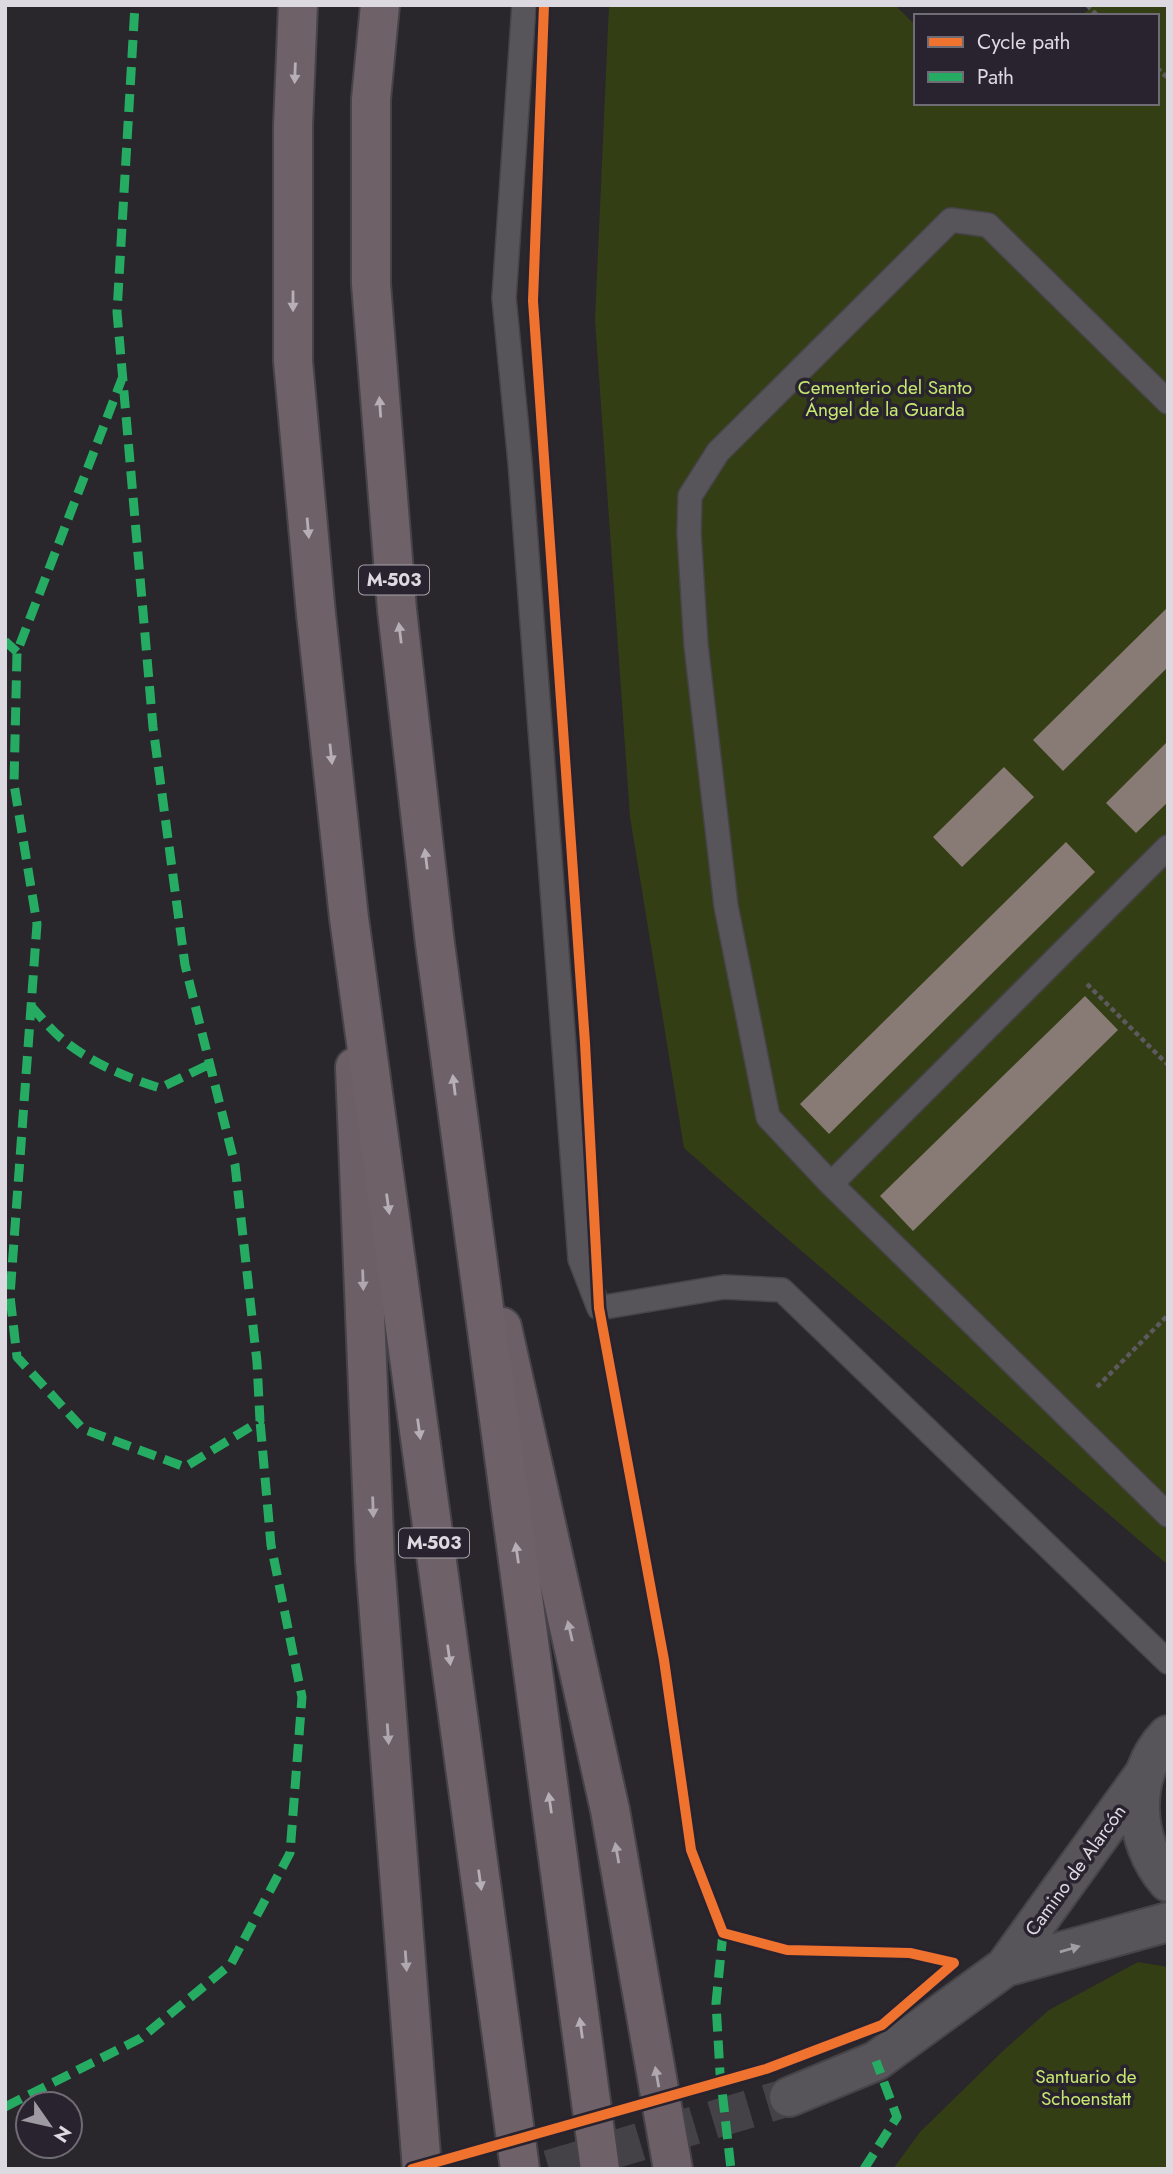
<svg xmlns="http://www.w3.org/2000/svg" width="1173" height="2174" font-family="Jost,sans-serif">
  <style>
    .green { fill: #343e15 }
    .building { fill: #887a74 }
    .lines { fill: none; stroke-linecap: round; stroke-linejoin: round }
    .minor-tunnel { stroke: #444147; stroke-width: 38; stroke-dasharray: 38 19; stroke-linecap: butt }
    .service-casing { stroke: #464449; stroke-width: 26 }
    .minor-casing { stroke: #464449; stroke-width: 42 }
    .trunk-casing { stroke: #464449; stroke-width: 42 }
    .motorway-casing { stroke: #464449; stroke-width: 42 }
    .path { stroke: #5c5a5e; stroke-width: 4.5; stroke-dasharray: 5 3.5; stroke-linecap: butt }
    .service { stroke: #57555a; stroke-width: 23 }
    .minor { stroke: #57555a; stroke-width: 38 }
    .trunk { stroke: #6c6066; stroke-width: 38 }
    .motorway { stroke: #6e6167; stroke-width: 38 }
    .quiet { stroke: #26ab63; stroke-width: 9; stroke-dasharray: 18 9; stroke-linecap: butt }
    .cycleway-casing { stroke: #28232f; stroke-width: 15 }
    .cycleway { stroke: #ef722f; stroke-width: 10 }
    .oneway { fill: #b6afb6 }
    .oneway2 { fill: #afa9af }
    .oneway3 { fill: #a09ea4 }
    .labels { text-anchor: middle; stroke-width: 7; stroke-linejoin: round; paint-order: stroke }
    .shield { fill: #28232f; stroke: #a6a2ab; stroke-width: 2 }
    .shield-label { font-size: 18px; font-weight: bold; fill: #dcd9e0 }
    .park-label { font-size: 19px; fill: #c7e870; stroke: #28232f }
    .street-label { font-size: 19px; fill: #dcd9e0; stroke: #28232f }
  </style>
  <rect width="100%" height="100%" fill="#29262c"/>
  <path class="green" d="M609,5H895L916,26V103H1157V16H1080L1095,5H1168V1565L769,1223L684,1148L630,817L595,320Z
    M1138,1962L1168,1967V2169H893L920,2132L1004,2050L1049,2010Z"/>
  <path class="building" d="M1168,607V667L1063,771L1033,740Z
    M1168,741V802L1136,833L1106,803Z
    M1004,767L1034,797L962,867L933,837Z
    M1066,842L1095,872L829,1134L800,1104Z
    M1085,996L1118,1030L913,1231L880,1196Z"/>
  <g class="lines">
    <path class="minor-tunnel" d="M549,2169L789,2097"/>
    <g class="service-casing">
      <path id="service" d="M524,5L504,298L520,462L580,1259L599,1308L724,1287L782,1290L1168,1662
        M1168,847L831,1184L1168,1515
        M831,1184L768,1117L726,906L696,645L689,533L690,496L718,452L951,220L988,225L1168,402"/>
    </g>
    <g class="minor-casing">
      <path id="minor" d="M1168,1735C1129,1775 1132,1841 1168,1882
        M1005,1967L1168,1922
        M789,2097L876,2061L1005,1967L1145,1773"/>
    </g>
    <g class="trunk-casing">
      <path id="trunk" d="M355,1067L375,1561L422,2169
        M502,1327L610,1810L673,2169"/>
    </g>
    <g class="motorway-casing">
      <path id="motorway" d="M298,5L293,126V361L316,614L349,918L520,2169
        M380,5L371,99V284L397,610L435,944L600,2169"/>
    </g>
    <path class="path" d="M1087,5L1098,16
      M1157,68L1168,78
      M1087,984L1168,1065
      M1097,1387L1168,1315"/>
    <use href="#service" class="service"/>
    <use href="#minor" class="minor"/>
    <use href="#trunk" class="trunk"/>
    <use href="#motorway" class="motorway"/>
    <path class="quiet" d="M123,376L17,652L14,784L37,924L10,1296L17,1357L83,1429L185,1467L260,1421L257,1362L235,1165L185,965L153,727L117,312L135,5
      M5,641L17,652
      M31,1006C41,1017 51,1030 62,1039C91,1063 125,1077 160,1088L210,1064
      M723,1933L716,2003L720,2073L731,2169
      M5,2107L141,2038L231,1964L290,1853L302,1697L271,1545L260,1421
      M864,2169L897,2117L876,2061"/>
    <g class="cycleway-casing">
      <path id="cycleway" d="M412,2169L766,2069L882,2025L954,1963L910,1953L787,1950L723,1933L691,1850L664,1660L599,1308L585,1043L533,301L544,5"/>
    </g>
    <use href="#cycleway" class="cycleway"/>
  </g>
  <defs><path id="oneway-solid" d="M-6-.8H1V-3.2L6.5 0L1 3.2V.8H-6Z" transform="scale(1.75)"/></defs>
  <g class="oneway">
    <use href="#oneway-solid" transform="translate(295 73) rotate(92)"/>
    <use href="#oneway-solid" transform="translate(293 301) rotate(90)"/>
    <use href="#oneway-solid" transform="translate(380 407) rotate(-94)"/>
    <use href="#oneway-solid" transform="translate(308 528) rotate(85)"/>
    <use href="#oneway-solid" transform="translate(400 633) rotate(-97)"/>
    <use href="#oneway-solid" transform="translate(331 754) rotate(84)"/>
    <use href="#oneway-solid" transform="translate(426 859) rotate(-97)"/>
    <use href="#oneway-solid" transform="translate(454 1085) rotate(-97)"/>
    <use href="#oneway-solid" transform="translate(388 1204) rotate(82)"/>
    <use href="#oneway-solid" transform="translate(419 1429) rotate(82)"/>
    <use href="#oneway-solid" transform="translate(517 1553) rotate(-98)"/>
    <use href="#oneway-solid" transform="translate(449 1655) rotate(82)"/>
    <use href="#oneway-solid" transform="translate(550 1803) rotate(-98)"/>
    <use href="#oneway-solid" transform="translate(480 1880) rotate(82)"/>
    <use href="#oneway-solid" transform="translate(581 2028) rotate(-98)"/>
  </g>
  <g class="oneway2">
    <use href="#oneway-solid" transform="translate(363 1280) rotate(88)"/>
    <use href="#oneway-solid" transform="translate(373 1507) rotate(88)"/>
    <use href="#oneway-solid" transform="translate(570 1631) rotate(-103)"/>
    <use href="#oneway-solid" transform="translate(388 1734) rotate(86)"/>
    <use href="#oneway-solid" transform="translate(617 1853) rotate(-100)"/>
    <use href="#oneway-solid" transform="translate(406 1961) rotate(86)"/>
    <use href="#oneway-solid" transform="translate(657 2077) rotate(-100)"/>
  </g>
  <use class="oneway3" href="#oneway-solid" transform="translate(1070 1949) rotate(-16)"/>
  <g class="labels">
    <g class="shield">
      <rect x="359" y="565.5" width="70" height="29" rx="5"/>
      <rect x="399" y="1528.5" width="70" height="29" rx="5"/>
    </g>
    <g class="shield-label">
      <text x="394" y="586">M-503</text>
      <text x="434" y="1549">M-503</text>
    </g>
    <g class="park-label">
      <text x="885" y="394">Cementerio del Santo<tspan x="885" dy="22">Ángel de la Guarda</tspan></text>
      <text x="1086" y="2083">Santuario de<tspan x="1086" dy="22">Schoenstatt</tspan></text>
    </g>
    <g class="street-label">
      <text transform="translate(1075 1870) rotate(-54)" y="7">Camino de Alarcón</text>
    </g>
  </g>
  <rect width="1173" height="2174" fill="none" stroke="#dcd9e0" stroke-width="14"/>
  <rect x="914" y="14" width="245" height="91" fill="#28232f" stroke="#706c76" stroke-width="2"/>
  <rect x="928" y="37" width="35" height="10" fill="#ef722f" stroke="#706c76" stroke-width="2"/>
  <text x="977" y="49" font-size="21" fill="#dcd9e0">Cycle path</text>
  <rect x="928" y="72" width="35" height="10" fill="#26ab63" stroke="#706c76" stroke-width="2"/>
  <text x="977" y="84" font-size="21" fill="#dcd9e0">Path</text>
  <g transform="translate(49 2125) rotate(124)"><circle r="33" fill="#28232f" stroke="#706c76" stroke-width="2"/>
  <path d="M0-5L12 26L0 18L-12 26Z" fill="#9d9aa1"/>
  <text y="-10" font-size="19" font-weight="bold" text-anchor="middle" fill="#dcd9e0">N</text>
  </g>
</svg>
